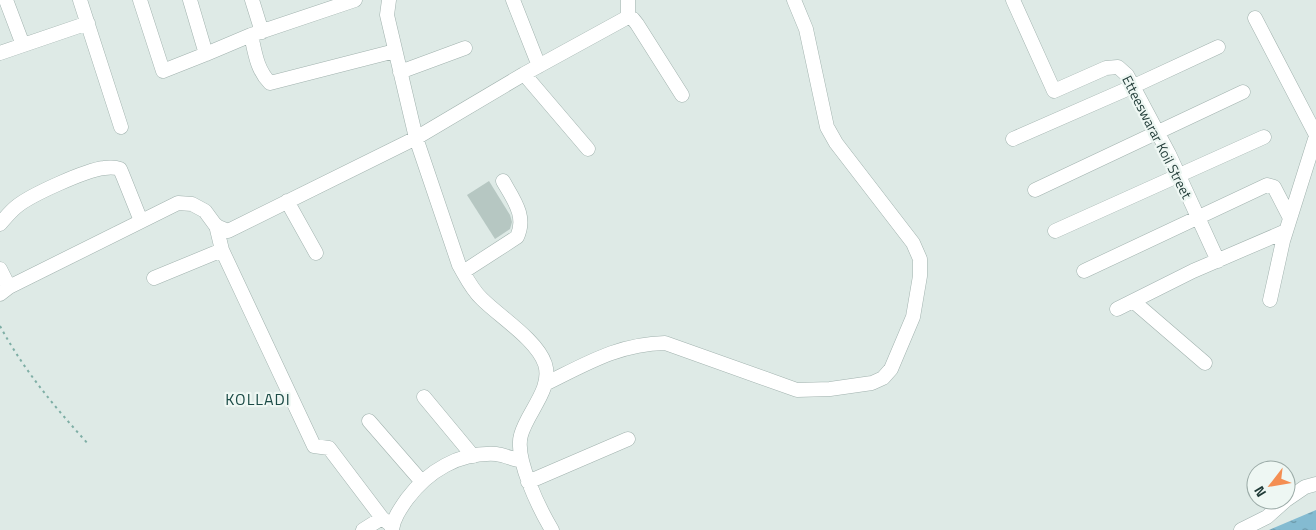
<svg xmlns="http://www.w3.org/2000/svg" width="1316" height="530" font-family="'Titillium Web',sans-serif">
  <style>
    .water { fill: url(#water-ripples) }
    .building { fill: #b6c7c2 }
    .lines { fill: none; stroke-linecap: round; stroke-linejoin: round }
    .minor-casing { stroke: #a1b2ae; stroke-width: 15 }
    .path { stroke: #7eaea5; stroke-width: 2; stroke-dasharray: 2.5 4; stroke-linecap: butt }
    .minor { stroke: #fff; stroke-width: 14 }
    .labels { text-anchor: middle; stroke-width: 4.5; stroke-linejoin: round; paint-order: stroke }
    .street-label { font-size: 14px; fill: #1f3a36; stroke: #eef7f3 }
    .quarter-label { font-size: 16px; letter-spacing: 1px; fill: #1b4b46; stroke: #eef7f3 }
  </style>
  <defs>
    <pattern id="water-ripples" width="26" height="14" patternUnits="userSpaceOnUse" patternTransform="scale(1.25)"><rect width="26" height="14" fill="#84bbd1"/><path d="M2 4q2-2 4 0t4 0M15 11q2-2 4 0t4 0" fill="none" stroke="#6b99aa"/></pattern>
  </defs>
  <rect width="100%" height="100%" fill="#deeae6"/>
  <path class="water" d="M1316,510V530H1269Z"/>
  <path class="building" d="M489,181L510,215L512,222L510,229L495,239L467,195Z"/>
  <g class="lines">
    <g class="minor-casing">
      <path id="minor" d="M6,0L23,45
        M80,0L121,127
        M140,0L163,71L206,54
        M190,0L206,54L251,35L355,0
        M252,0L262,32
        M389,0L387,15L416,138L459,265C466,277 472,290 482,299C500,317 537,340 545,364C553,389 527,412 521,435C514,458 540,510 552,530
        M513,0L539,66
        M628,0V17
        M1013,0L1054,91L1106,68L1118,67L1127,75L1169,154L1218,261
        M1255,18L1316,135
        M251,35C255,53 257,70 270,83L395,51
        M0,53L88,23
        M400,72L465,48
        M524,74L588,149
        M1013,139L1134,86L1218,47
        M1035,190L1243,92
        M287,201L316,253
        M0,224C5,218 10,212 16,207C30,195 86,170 104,168C110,167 115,167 120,169L123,176L141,221
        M216,225L222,250L314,446L329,448L382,518L392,526
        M1055,231L1264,137
        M0,269L9,287
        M1084,271L1267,185L1274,187L1290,218
        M463,272L517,237C527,216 513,199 503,181
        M154,278L222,250
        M0,294L9,287L178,203L192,204L205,211L216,226L228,231L416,138L524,74L628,17L633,19L637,24L682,95
        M1270,300L1283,241L1316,136
        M1133,301L1205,363
        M1117,309L1193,271L1286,231
        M545,384C586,364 618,344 665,343L797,390L830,389L872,383L883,378L891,369L913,317L920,276V259L913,243L836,143L827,127L806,29L794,0
        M424,397L473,456
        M369,421L422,482
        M528,482L628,439
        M1286,500L1305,487L1316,484
        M363,530L382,518
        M392,530C393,519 400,509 407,499C428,471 459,452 496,454C504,455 513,459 522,461
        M1241,530L1267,517L1286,500"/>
    </g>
    <path class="path" d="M0,326C25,372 54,406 89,445"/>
    <use href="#minor" class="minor"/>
  </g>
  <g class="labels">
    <g class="street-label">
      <text transform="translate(1157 137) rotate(63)" y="5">Etteeswarar Koil Street</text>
    </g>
    <g class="quarter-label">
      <text x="258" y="405">KOLLADI</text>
    </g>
  </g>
  <g transform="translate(1271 485) rotate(239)"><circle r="24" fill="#eef7f3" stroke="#9baba7"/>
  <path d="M0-4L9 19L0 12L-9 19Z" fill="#f48e52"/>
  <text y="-8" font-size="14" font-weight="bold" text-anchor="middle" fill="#1f3a36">N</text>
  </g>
</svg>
